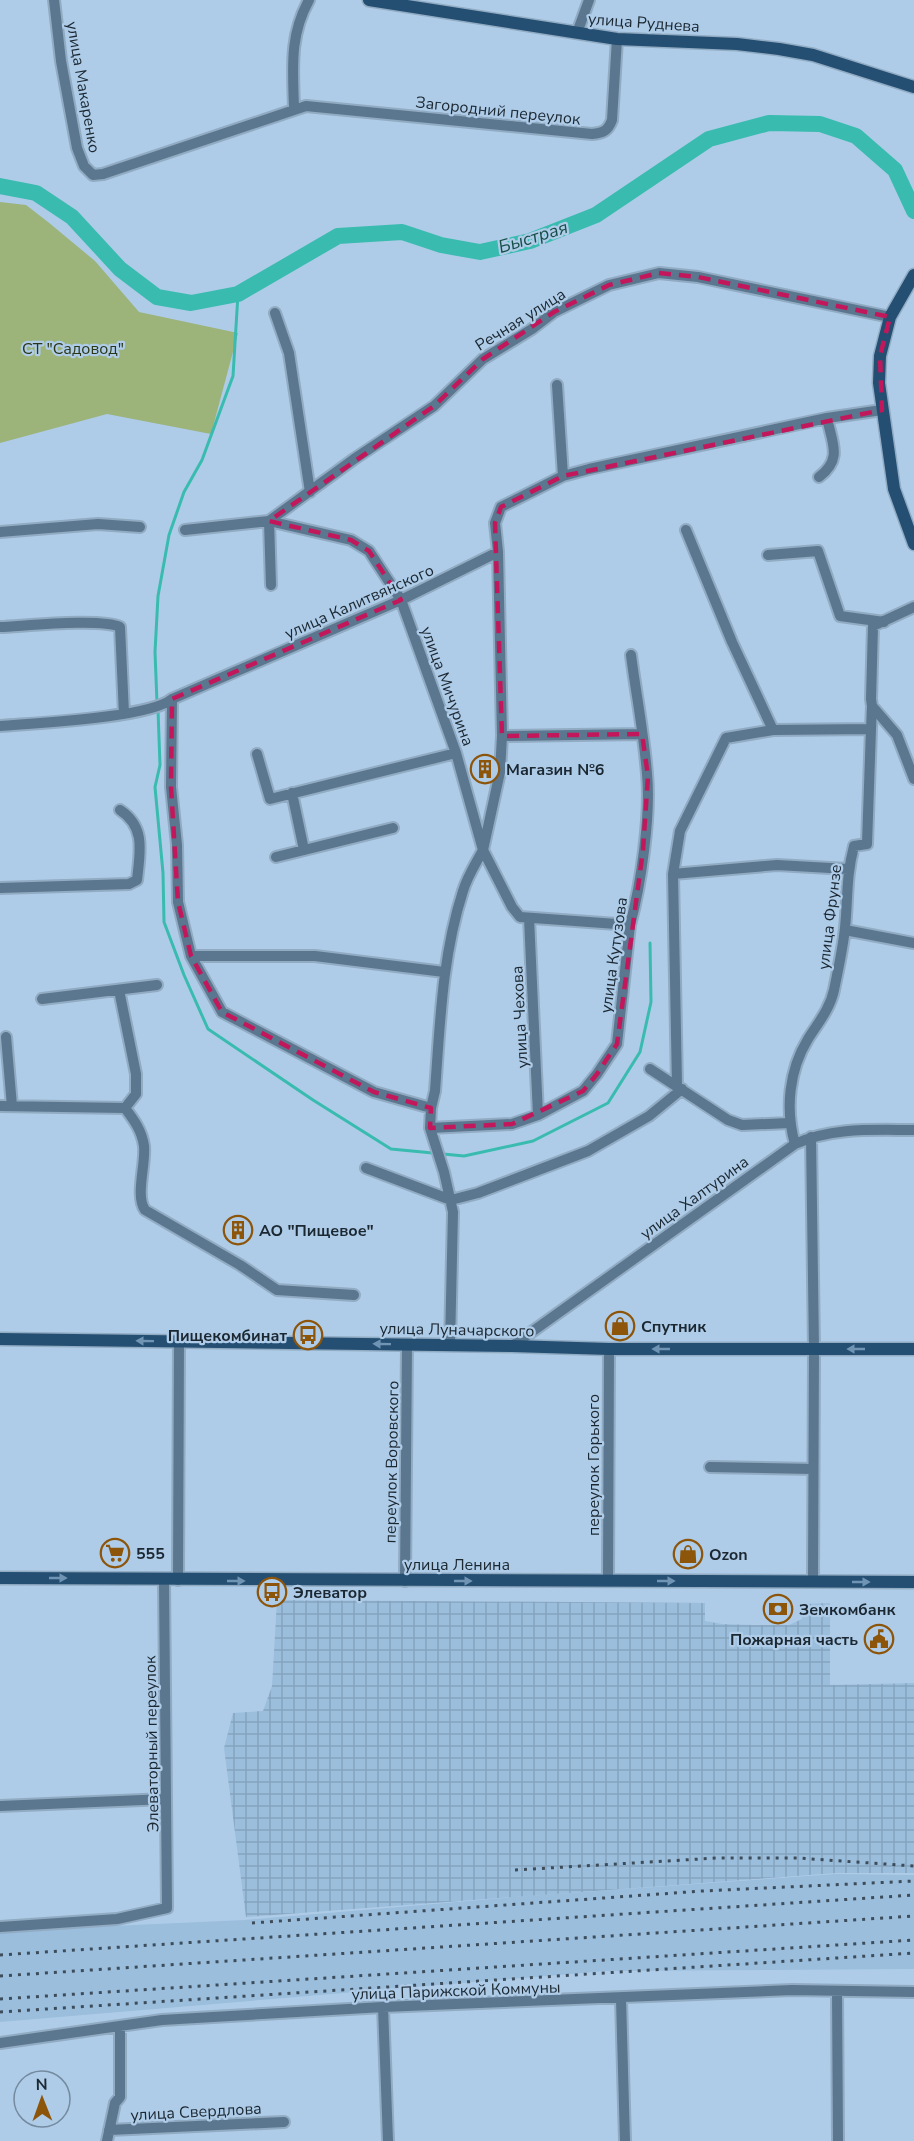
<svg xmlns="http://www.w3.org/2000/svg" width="914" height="2141" font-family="'Nunito Sans',sans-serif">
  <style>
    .built { fill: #9bbedd }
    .industrial { fill: url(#industrial-grid) }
    .green { fill: #9cb37a }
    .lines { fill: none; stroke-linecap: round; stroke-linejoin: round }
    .stream { stroke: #39bbaf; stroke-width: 3 }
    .river { stroke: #39bbaf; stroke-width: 16 }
    .street-casing { stroke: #91abc3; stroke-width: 14 }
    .secondary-casing { stroke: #91abc3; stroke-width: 15 }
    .street { stroke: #5b768f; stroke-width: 10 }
    .secondary { stroke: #244f72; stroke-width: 12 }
    .rail { stroke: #3c4c5a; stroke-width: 3; stroke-dasharray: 3 6; stroke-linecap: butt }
    .oneway { fill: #7094b3 }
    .marked { fill: none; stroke: #c2185b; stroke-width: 4.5; stroke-dasharray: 12 8; stroke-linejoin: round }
    .labels { text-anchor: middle; stroke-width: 4.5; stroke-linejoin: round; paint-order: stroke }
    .street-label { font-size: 16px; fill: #1b2731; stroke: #aecce8 }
    .park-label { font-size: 16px; fill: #2a3614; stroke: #aecce8 }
    .poi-label { font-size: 16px; font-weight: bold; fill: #1b2731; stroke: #aecce8; text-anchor: start }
    .water-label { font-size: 18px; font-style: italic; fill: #184e48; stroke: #aecce8 }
  </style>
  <defs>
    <pattern id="industrial-grid" width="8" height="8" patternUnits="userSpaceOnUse" patternTransform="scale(1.5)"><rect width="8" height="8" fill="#9bbedd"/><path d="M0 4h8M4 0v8" fill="none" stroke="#85a3be"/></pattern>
  </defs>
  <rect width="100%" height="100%" fill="#aecce8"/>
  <path class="built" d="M836,1874L914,1875V1969L605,1971L0,2022V1931L245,1920L527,1896Z"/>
  <path class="industrial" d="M277,1600L705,1603V1621L722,1624L753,1625H789L802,1619V1604L830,1603V1685L914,1683V1873H837L246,1917L224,1748L233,1713L263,1711L272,1686Z"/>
  <path class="green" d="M0,202L26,205L48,222L95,261L139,312L238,333L211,434L107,414L0,443Z"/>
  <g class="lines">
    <path class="stream" d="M157,703L155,652L158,596L169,535L184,492L202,460L233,376L238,294
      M158,710L160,765L155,787L163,873L164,922L184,975L208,1029L313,1100L391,1149L464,1156L533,1141L608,1103L640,1052L651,1002L650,943"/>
    <path class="river" d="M0,186L36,193L72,217L120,269L157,297L191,303L238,294L338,236L402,232L441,245L480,252L530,241L596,215L709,139L769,123L820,124L856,136L895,170L914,211"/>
    <g class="street-casing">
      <path id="street" d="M54,0L61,61L77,148L84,166L93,175L103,174L306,106L592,134C603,133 608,131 612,120L617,39
        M577,33L589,0
        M294,109C293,69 289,36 309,0
        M275,313L289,353L310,492
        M557,385L563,476
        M819,477C843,459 832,443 827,418
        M185,530L269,521L354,459L434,406L483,359L532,329L554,312L609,285L659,273L698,277L890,317
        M686,530L732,642L773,730
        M0,532L98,524L140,527
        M498,552L502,736L500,772L483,850L512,907L520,917L630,925
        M768,555L818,551L840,616L884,622
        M271,585L269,521L351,540L369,551L401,600L456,753L483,850C476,863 467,877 463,891C442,956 440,1024 435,1091L431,1108L430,1128L444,1172L453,1212L450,1345
        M914,607L873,626L871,699L872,706L897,735L914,779
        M0,627C25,626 101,618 120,627L124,714
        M172,699L171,787L177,845L178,902L191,956L222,1012L374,1092L431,1108
        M0,726C35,723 149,718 172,699L401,600L498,552L495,523L501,507L563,476L589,469L827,418L882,410
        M502,736L642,734
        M257,754L270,799L456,753
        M292,793L304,850
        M276,857L393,828
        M673,874L777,865L848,869
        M0,888L129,884L137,880C140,852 146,827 120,810
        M529,918L538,1115
        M845,930L914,943
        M191,956H315L444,972
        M119,990L136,1074V1094L125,1108
        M42,999L157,985
        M6,1037L12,1106
        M650,1069L728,1120L742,1125L789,1123
        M677,1086L673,874L680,831L726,738L773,730L871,729L872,706
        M0,1106L125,1108
        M125,1108C134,1120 142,1131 144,1146C146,1164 135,1196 145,1210L240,1265L277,1290L354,1295
        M430,1128L512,1124L538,1115L583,1091L597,1074L617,1044L630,925C641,885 651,815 647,774C644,734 636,694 631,655
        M811,1137L814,1348L813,1582
        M795,1144C785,1109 789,1070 808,1039C818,1023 830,1009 834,990C838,970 843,948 845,928C848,898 846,876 854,846L867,844L871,729
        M366,1168L451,1200L478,1193L588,1151L649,1116L682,1089
        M512,1346L795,1144C833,1127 873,1130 914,1130
        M710,1467L813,1469
        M178,1580L179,1341
        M405,1581L407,1344
        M608,1581L609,1349
        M0,1806L166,1799
        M0,1927L117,1919L167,1908L164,1580
        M837,1991L838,2141
        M621,1999L625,2141
        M383,2007L388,2141
        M0,2043L162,2020L383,2007L792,1990L914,1992
        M109,2130L284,2122
        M107,2141L115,2103L120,2097V2026"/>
    </g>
    <g class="secondary-casing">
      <path id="secondary" d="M369,0L617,39L737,44L779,49L813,55L914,87
        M914,275L890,317L880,356L879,383L894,489L914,544
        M0,1339L512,1346L609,1349H914
        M0,1578L914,1582"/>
    </g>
    <use href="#street" class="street"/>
    <use href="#secondary" class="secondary"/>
    <path class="rail" d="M515,1870L717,1858H798L914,1866
      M252,1923L702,1891L914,1881
      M0,1955L914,1895
      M0,1976L914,1916
      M0,1999L914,1940
      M0,2012L914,1953"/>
  </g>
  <defs><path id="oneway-solid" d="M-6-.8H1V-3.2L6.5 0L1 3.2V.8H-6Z" transform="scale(1.5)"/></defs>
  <g class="oneway">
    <use href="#oneway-solid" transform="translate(145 1341) rotate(-179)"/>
    <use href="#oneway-solid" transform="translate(382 1344) rotate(-179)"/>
    <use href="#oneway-solid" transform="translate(661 1349) rotate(180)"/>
    <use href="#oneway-solid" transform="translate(856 1349) rotate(-180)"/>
    <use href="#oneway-solid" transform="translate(58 1578)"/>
    <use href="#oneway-solid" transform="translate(236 1581)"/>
    <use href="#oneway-solid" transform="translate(463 1581)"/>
    <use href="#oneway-solid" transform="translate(666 1581)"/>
    <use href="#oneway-solid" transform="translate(861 1582)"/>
  </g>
  <path class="marked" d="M659,273L698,277L890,317L880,356L882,410L563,476L501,507L495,523L502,736L642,734L648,776L643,850L617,1044L597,1074L583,1091L512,1124L430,1128L431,1108L374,1092L222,1012L191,956L178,902L171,787L172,699L401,600L369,551L351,540L269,521L434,406L483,359L554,312L609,285Z"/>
  <defs>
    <g id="building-ring" transform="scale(1.5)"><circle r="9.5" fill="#aecce8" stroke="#8d550a" stroke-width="1.5"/><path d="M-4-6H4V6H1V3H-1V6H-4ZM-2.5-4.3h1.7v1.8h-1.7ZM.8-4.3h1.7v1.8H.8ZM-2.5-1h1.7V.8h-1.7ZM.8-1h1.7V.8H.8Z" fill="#8d550a"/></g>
    <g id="shop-ring" transform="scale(1.5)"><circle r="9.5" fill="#aecce8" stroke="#8d550a" stroke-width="1.5"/><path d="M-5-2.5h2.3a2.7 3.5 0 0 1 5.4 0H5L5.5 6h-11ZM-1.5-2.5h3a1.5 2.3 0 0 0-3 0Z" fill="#8d550a"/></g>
    <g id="bus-ring" transform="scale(1.5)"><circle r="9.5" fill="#aecce8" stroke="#8d550a" stroke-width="1.5"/><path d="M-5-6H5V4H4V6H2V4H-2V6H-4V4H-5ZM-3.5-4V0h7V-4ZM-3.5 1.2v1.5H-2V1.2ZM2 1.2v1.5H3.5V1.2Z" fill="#8d550a"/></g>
    <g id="supermarket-ring" transform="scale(1.5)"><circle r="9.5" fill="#aecce8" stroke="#8d550a" stroke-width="1.5"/><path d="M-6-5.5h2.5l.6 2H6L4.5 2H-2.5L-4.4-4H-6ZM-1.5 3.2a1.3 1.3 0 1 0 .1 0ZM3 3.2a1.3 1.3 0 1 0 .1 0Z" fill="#8d550a"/></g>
    <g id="bank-ring" transform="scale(1.5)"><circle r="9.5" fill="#aecce8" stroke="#8d550a" stroke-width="1.5"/><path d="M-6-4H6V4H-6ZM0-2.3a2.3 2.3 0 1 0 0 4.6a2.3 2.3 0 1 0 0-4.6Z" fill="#8d550a"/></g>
    <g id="civic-ring" transform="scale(1.5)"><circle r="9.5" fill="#aecce8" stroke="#8d550a" stroke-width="1.5"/><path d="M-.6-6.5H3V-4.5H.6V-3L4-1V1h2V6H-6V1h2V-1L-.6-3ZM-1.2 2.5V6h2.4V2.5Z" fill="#8d550a"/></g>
  </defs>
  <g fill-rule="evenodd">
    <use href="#building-ring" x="485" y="769"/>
    <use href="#building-ring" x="238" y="1230"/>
    <use href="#shop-ring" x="620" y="1326"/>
    <use href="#bus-ring" x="308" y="1335"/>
    <use href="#supermarket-ring" x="115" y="1553"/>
    <use href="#shop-ring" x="688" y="1554"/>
    <use href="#bus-ring" x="272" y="1592"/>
    <use href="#bank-ring" x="778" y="1609"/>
    <use href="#civic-ring" x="879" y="1639"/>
  </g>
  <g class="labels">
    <g class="street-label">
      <text transform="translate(644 22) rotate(4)" y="6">улица Руднева</text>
      <text transform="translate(84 87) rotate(80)" y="6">улица Макаренко</text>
      <text transform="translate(498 110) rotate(6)" y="6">Загородний переулок</text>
      <text transform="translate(520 319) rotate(-32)" y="6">Речная улица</text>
      <text transform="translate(359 601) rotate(-24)" y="6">улица Калитвянского</text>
      <text transform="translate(448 686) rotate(70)" y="6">улица Мичурина</text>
      <text transform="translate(829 917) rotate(-83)" y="6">улица Фрунзе</text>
      <text transform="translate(613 955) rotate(-82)" y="6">улица Кутузова</text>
      <text transform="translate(519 1017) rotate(-93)" y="6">улица Чехова</text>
      <text transform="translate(694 1197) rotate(-36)" y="6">улица Халтурина</text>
      <text transform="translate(457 1329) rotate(1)" y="6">улица Луначарского</text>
      <text transform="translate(391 1462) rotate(-89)" y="6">переулок Воровского</text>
      <text transform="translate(593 1465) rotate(-90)" y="6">переулок Горького</text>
      <text x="457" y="1570">улица Ленина</text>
      <text transform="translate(151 1744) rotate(-91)" y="6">Элеваторный переулок</text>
      <text transform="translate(456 1990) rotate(-2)" y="6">улица Парижской Коммуны</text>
      <text transform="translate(196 2111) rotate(-3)" y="6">улица Свердлова</text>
    </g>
    <g class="park-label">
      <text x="73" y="354">СТ "Садовод"</text>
    </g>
    <g class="poi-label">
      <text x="506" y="775">Магазин №6</text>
      <text x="259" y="1236">АО "Пищевое"</text>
      <text x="641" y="1332">Спутник</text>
      <text x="287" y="1341" text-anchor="end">Пищекомбинат</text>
      <text x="136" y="1559">555</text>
      <text x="709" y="1560">Ozon</text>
      <text x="293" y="1598">Элеватор</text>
      <text x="799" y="1615">Земкомбанк</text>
      <text x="858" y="1645" text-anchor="end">Пожарная часть</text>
    </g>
    <g class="water-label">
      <text transform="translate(533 237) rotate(-17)" y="6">Быстрая</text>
    </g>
  </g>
  <g transform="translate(42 2099) rotate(359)"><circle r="28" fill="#aecce8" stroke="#738a9f" stroke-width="1.5"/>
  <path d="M0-4.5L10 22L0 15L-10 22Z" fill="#8d550a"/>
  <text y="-9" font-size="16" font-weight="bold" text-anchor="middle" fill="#1b2731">N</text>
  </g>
</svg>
